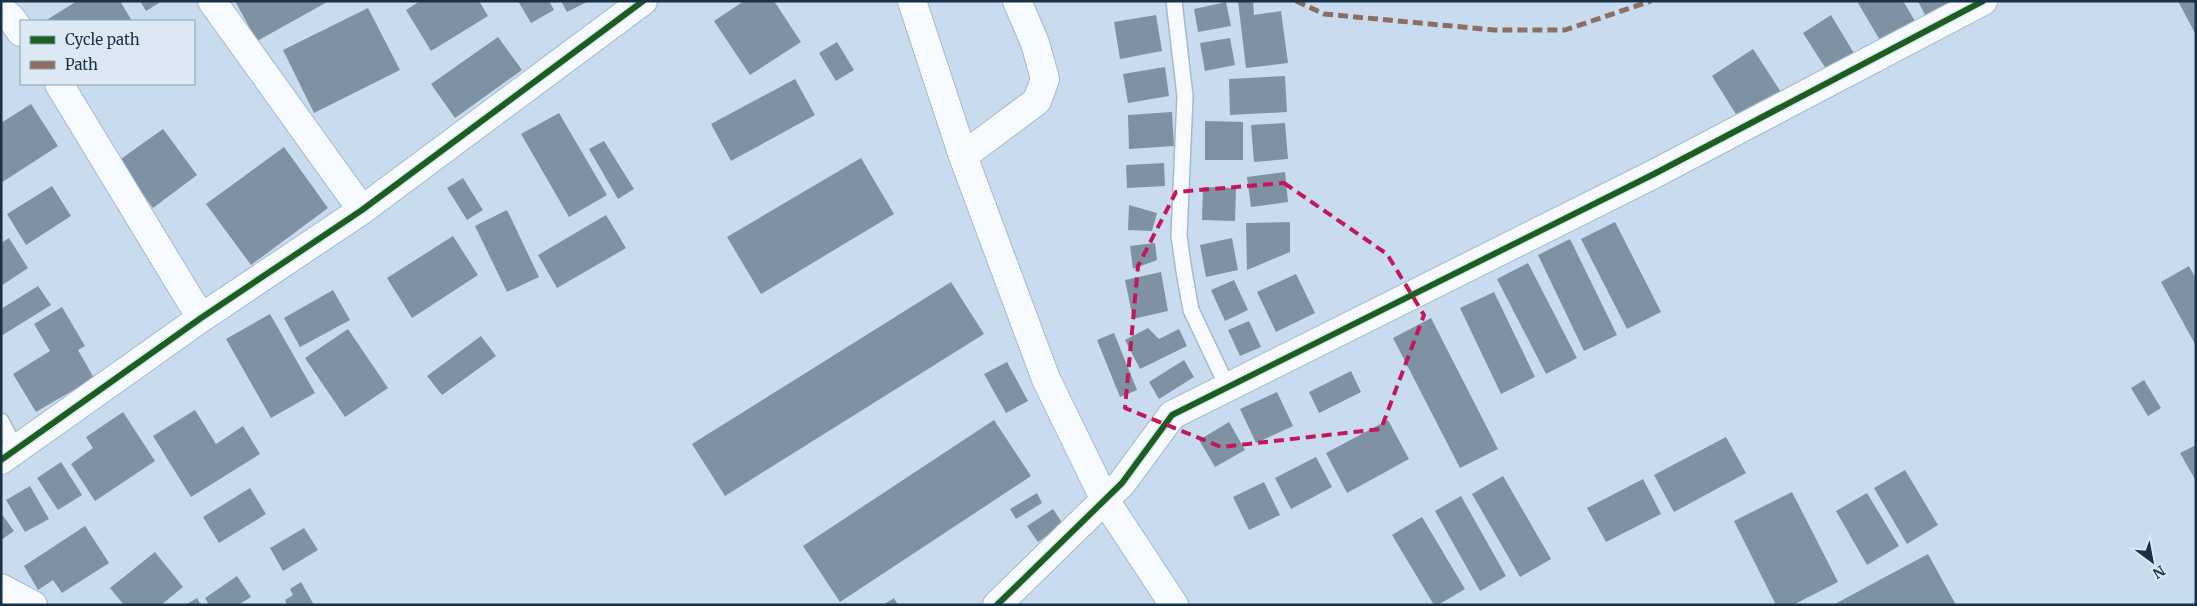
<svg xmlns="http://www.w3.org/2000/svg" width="2197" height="606" font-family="Merriweather,serif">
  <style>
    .building { fill: #7e92a4 }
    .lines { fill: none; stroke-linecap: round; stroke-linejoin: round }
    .service-casing { stroke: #a5b9cb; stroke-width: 18 }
    .minor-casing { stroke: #a5b9cb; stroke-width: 30 }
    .service { stroke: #f7fafd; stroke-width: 15 }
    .minor { stroke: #f7fafd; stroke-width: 28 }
    .quiet { stroke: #8d6e63; stroke-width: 5; stroke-dasharray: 10 5; stroke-linecap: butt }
    .cycleway-casing { stroke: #dce8f3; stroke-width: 9 }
    .cycleway { stroke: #1b5e20; stroke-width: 6 }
    .marked { fill: none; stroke: #c2185b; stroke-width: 4; stroke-dasharray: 10 6; stroke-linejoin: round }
  </style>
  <rect width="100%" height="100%" fill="#c9dcef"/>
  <path class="building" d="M77,1H120L132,21H45Z
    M140,1H162L146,11Z
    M235,1H329L257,41Z
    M420,1H479L488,16L431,51L406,10Z
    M518,1H549L554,10L531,23Z
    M561,1H589L567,12Z
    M744,1H774L801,42L750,75L714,21Z
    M1238,1H1253L1254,15L1281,11L1288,63L1246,68Z
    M1860,1H1903L1915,21L1881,42L1858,3Z
    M1918,1H1962L1927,19Z
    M2178,1H2196V35Z
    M1226,2L1231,26L1198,32L1194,9Z
    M368,8L400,70L314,113L283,50Z
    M1156,15L1162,51L1120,59L1114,22Z
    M1831,15L1855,55L1828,72L1803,33Z
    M498,37L522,70L455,118L431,84Z
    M1230,38L1235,65L1205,71L1200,43Z
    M837,42L854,70L836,81L819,53Z
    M1753,49L1781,92L1739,119L1712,76Z
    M1165,67L1169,96L1128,103L1123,74Z
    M1285,76L1287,112L1230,115L1229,79Z
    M795,79L815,115L731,161L711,124Z
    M31,104L58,146L1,183V123Z
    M1172,112L1174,146L1129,149L1128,115Z
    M559,113L607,195L569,217L521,134Z
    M1205,121L1243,122V160H1205Z
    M1285,123L1288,159L1254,162L1251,125Z
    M163,129L197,175L153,208L118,161Z
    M604,141L634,189L618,199L589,149Z
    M284,147L328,208L251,265L206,204Z
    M861,158L894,214L761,294L727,237Z
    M1164,163L1165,186L1127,188L1126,165Z
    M1285,172L1288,202L1251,207L1247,177Z
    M463,178L483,210L467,220L447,188Z
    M52,186L71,216L26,245L7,214Z
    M1203,187L1236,188L1235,221L1202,220Z
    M1129,205L1157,213L1152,231L1128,230Z
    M507,210L539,277L507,292L475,226Z
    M606,215L626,248L557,288L538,255Z
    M1290,222V252L1247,270L1246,223Z
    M1615,222L1661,312L1627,329L1581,239Z
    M453,236L478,275L412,318L387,278Z
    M9,238L28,268L1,286V243Z
    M1232,238L1238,270L1206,277L1200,245Z
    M1570,239L1617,335L1584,351L1538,255Z
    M1155,243L1157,260L1133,269L1130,246Z
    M1528,263L1577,358L1546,374L1497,279Z
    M2189,266L2196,279V346L2161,282Z
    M1161,272L1168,311L1133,319L1125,280Z
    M1296,274L1315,313L1276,332L1257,292Z
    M1234,280L1248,310L1225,321L1211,290Z
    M951,282L984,334L725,496L692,444Z
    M38,286L51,305L1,336V309Z
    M333,290L350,320L300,347L284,318Z
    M1494,292L1535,377L1501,394L1460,308Z
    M62,307L85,346L78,350L94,378L36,412L13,374L50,351L34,324Z
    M270,314L315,393L271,418L226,339Z
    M1431,318L1498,449L1460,468L1393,338Z
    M1249,321L1261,347L1240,356L1228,330Z
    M1148,328L1159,339L1179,329L1187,346L1140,369L1125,340Z
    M348,329L388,388L345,417L305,358Z
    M1114,333L1137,390L1120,397L1097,340Z
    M481,336L496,356L442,395L427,376Z
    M1184,360L1194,377L1159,399L1149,382Z
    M1007,362L1028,401L1006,413L984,374Z
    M1351,371L1361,392L1319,413L1309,392Z
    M2144,380L2161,408L2148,416L2131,388Z
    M1277,392L1293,426L1256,443L1240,409Z
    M195,410L216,444L243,426L260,454L191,497L153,436Z
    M123,412L155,461L95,501L71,464L93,448L86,437Z
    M994,420L1031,476L840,602L803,546Z
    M1388,420L1409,459L1347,493L1326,453Z
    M1229,422L1245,450L1215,467L1199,440Z
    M1726,437L1746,473L1674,512L1654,475Z
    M2196,445V481L2180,453Z
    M1316,457L1332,487L1291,509L1275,478Z
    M61,462L82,495L58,510L37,478Z
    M1905,470L1938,525L1907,544L1874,488Z
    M1503,476L1551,559L1520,577L1472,494Z
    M1643,479L1661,514L1606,542L1587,508Z
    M1264,482L1280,515L1249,530L1233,497Z
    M30,486L49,519L25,532L6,500Z
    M250,488L266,514L219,543L203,517Z
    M1792,492L1838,582L1793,605H1776L1734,521Z
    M1037,493L1042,503L1016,519L1010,509Z
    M1867,493L1899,546L1867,565L1836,511Z
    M1461,496L1506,576L1480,591L1435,511Z
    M1053,509L1063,524L1038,542L1027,526Z
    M1,513L14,531L1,540Z
    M1422,517L1465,589L1438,605H1434L1392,535Z
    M85,526L109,563L62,593L53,580L38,590L24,566Z
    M304,528L318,550L283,571L270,548Z
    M155,552L183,587L161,605H124L110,588Z
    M1928,554L1956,605H1833Z
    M237,576L251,597L238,605H209L205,598Z
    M301,582L314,605H287L285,600L293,595L290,589Z
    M197,598L201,605H185Z
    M894,598L898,605H883Z"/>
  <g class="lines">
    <g class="service-casing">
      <path id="service" d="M1174,1L1185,96L1179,236L1184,271L1191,310L1227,386
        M1,421L16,450"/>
    </g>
    <g class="minor-casing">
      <path id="minor" d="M212,1L362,210
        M912,1L963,156L1046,379L1105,500L1174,605
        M1,10L11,18L21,32
        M59,84L201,318
        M963,156L1037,101L1045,79L1035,43L1017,1
        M1,460L201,318L362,210L643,1
        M1,588L33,605
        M997,605L1122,483L1172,415L1654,174L1983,1"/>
    </g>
    <use href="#service" class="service"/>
    <use href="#minor" class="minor"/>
    <path class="quiet" d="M1296,1L1324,14L1494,30H1565L1651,1"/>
    <g class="cycleway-casing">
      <path id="cycleway" d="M1,460L201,318L362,210L643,1
        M997,605L1122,483L1172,415L1654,174L1983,1"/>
    </g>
    <use href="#cycleway" class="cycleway"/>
  </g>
  <path class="marked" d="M1284,183L1387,254L1424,315L1381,429L1221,447L1125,408L1138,266L1176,192Z"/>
  <rect width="2197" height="606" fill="none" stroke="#183146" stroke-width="5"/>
  <rect x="20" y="20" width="175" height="65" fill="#dce8f3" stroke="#8e9fae"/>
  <rect x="30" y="36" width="25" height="8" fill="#1b5e20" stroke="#8e9fae"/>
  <text x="65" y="45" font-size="15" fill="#183146">Cycle path</text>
  <rect x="30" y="61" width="25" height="8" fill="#8d6e63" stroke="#8e9fae"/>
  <text x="65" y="70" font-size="15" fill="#183146">Path</text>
  <g transform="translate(2152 561) rotate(148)" stroke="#dce8f3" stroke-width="4" paint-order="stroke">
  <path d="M0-4L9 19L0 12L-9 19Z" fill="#183146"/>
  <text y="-8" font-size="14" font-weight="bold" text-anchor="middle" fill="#183146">N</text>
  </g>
</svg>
